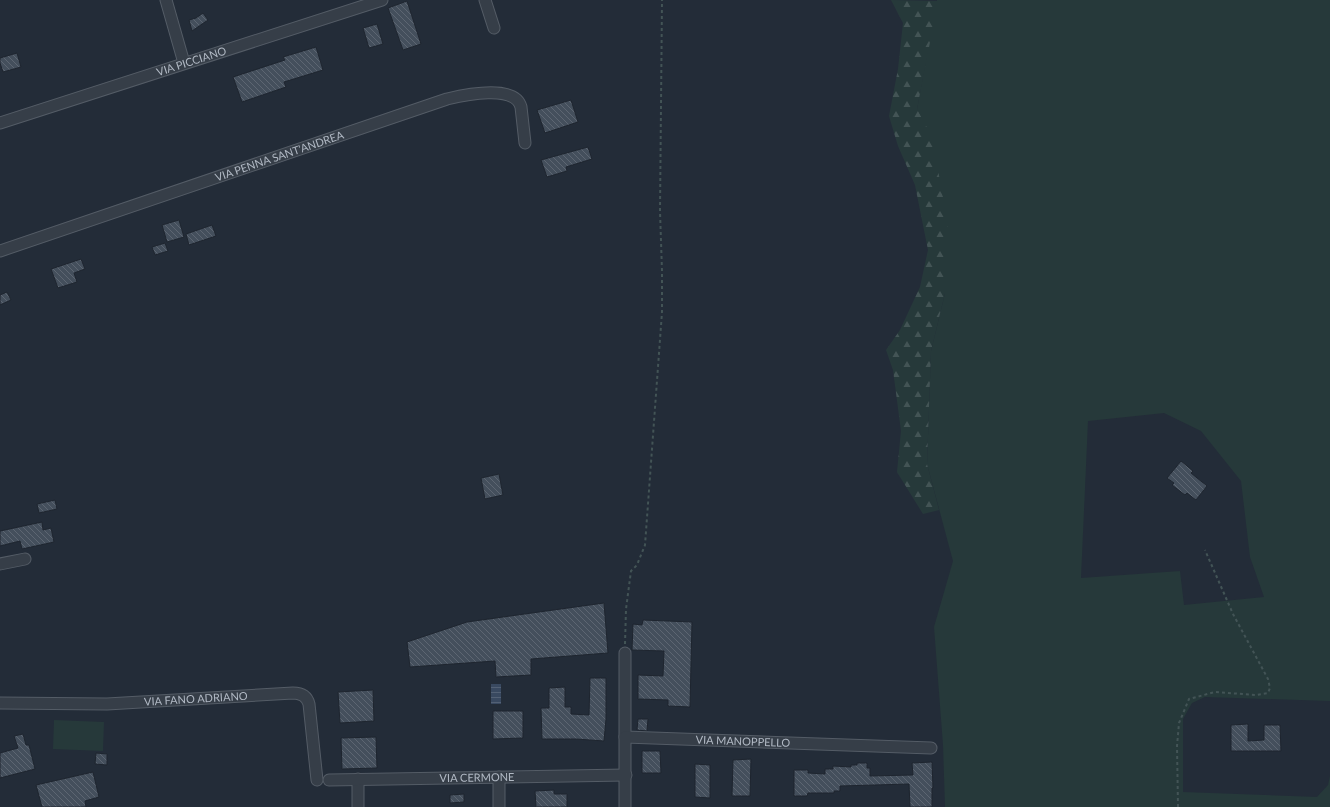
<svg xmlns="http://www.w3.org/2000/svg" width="1330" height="807" font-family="Lato,sans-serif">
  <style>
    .grass { fill: #26393a; fill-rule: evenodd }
    .forest { fill: url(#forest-firs) }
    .water { fill: url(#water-rules) }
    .building { fill: url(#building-back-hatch); stroke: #1e252f }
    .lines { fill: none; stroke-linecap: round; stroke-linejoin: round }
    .minor-casing { stroke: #545c66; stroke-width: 13 }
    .path { stroke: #435456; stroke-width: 2; stroke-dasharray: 3 3; stroke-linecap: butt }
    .minor { stroke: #363e48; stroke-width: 11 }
    .labels { text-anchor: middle; stroke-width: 4; stroke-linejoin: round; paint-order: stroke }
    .street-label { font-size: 11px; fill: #b1b9c4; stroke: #1c232d }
  </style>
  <defs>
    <pattern id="forest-firs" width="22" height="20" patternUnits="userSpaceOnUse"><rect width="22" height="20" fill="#26393a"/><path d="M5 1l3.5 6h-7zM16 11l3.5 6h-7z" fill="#435455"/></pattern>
    <pattern id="water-rules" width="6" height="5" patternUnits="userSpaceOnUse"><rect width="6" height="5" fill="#394960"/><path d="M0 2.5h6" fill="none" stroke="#536175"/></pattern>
    <pattern id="building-back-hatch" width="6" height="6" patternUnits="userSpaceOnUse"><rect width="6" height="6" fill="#444f5c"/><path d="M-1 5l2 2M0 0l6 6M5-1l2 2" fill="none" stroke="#5d6672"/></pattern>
  </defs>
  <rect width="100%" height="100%" fill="#232c38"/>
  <path class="grass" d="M937,0H1330V701L1205,697L1192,703L1183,719V792L1317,797L1328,785L1330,776V807H945L943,745L934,627L953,561L927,464L931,351L945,293L917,109ZM1164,413L1201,431L1241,481L1250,557L1264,597L1184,605L1180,571L1081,578L1088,421Z
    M54,720L104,722L103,751L53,749Z"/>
  <path class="forest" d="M891,0L938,1L917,109L932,137L948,225L945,293L931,351L927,464L939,510L923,514L897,472L901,431L893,370L886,350L900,330L920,287L928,250L915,185L898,146L889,116L898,69L903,23Z"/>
  <path class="water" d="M491,684H501V704H491Z"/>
  <path class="building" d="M407,1L421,44L403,50L388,8Z
    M203,13L208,20L192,31L189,20L196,18Z
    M377,24L383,44L369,48L363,28Z
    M316,47L323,70L284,82L286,87L242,102L233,77L285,60L283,57Z
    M17,53L21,67L3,72L0,63V58Z
    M571,100L578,122L545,133L537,110Z
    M588,147L592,159L566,167L567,171L547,177L541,160Z
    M179,220L184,237L167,242L162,225Z
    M212,225L216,236L189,245L186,234Z
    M165,243L168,251L155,255L152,247Z
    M81,259L85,269L74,273L77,282L58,288L51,269Z
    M7,292L11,300L0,305V295Z
    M1181,461L1193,471L1191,473L1207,486L1196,500L1187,493L1185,495L1172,485L1174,483L1167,478Z
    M499,474L503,495L485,499L481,478Z
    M55,500L57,509L39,513L37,504Z
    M42,522L43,530L51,528L54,542L22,549L20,541L0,546V531Z
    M604,603L608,653L531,659V675L496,677L495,661L410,667L407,642L467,622Z
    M643,620L692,622L690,707L668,706V700L638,699V675L663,676L664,651L632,650L633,624L642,625Z
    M590,678H606V719L604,741L576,739H542L541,708H549V688L565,687V707H571V714L589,715Z
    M373,690L374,721L340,723L338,692Z
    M493,711H523V738L493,739Z
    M638,719H648L647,731L637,730Z
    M1248,724V741L1264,740V725H1280L1281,751H1231V725Z
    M23,734L26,745H29L35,769L0,778V753L18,748L14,736Z
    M376,737L377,768L342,769L341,738Z
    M642,751H660L661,773H642Z
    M96,753L107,754V765L95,764Z
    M751,759L750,796H732L733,760Z
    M932,762L933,788H932V807H910L909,784L840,786V791H834V793H808L807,796H794V770H808V773L825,774V769H833V766L851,767V765H857V763H867V768H870V776L913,775L912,763Z
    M695,764L710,765V798L695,797Z
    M93,772L99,797L85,801L86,807H42L36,785Z
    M554,790V794H567V807H536L535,791Z
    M464,794V802L450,803V795Z"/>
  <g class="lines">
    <g class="minor-casing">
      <g id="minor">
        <path d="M166,0L184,63"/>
        <path d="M485,0L494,28"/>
        <path id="s1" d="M0,123L382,0"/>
        <path id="s2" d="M0,251L447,99C464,95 515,84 521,107L525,143"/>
        <path d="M0,564L25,559"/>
        <path d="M625,653V737"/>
        <path id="s3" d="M0,703L107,704L293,693C301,693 307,696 309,704L317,780"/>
        <path d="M499,777V807"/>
        <path d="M358,779V807"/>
        <path id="s4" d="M329,780L626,775"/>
        <path id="s5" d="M625,807V737L931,748"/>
      </g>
    </g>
    <path class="path" d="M625,644L626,609L631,571L637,565L645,545L662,312V271L660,211L662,0
      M1178,807L1177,746L1179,723L1189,699L1215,692L1256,695L1268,693L1270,688L1268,679L1233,614L1205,550"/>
    <use href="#minor" class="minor"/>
  </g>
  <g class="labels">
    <g class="street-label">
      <text dy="4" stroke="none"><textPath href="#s1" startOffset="201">VIA PICCIANO</textPath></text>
      <text dy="4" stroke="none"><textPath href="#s2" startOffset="295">VIA PENNA SANT'ANDREA</textPath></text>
      <text dy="4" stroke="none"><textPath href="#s3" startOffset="196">VIA FANO ADRIANO</textPath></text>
      <text dy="4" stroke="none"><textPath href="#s5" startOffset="188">VIA MANOPPELLO</textPath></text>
      <text dy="4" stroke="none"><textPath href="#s4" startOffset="148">VIA CERMONE</textPath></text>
    </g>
  </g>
</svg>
